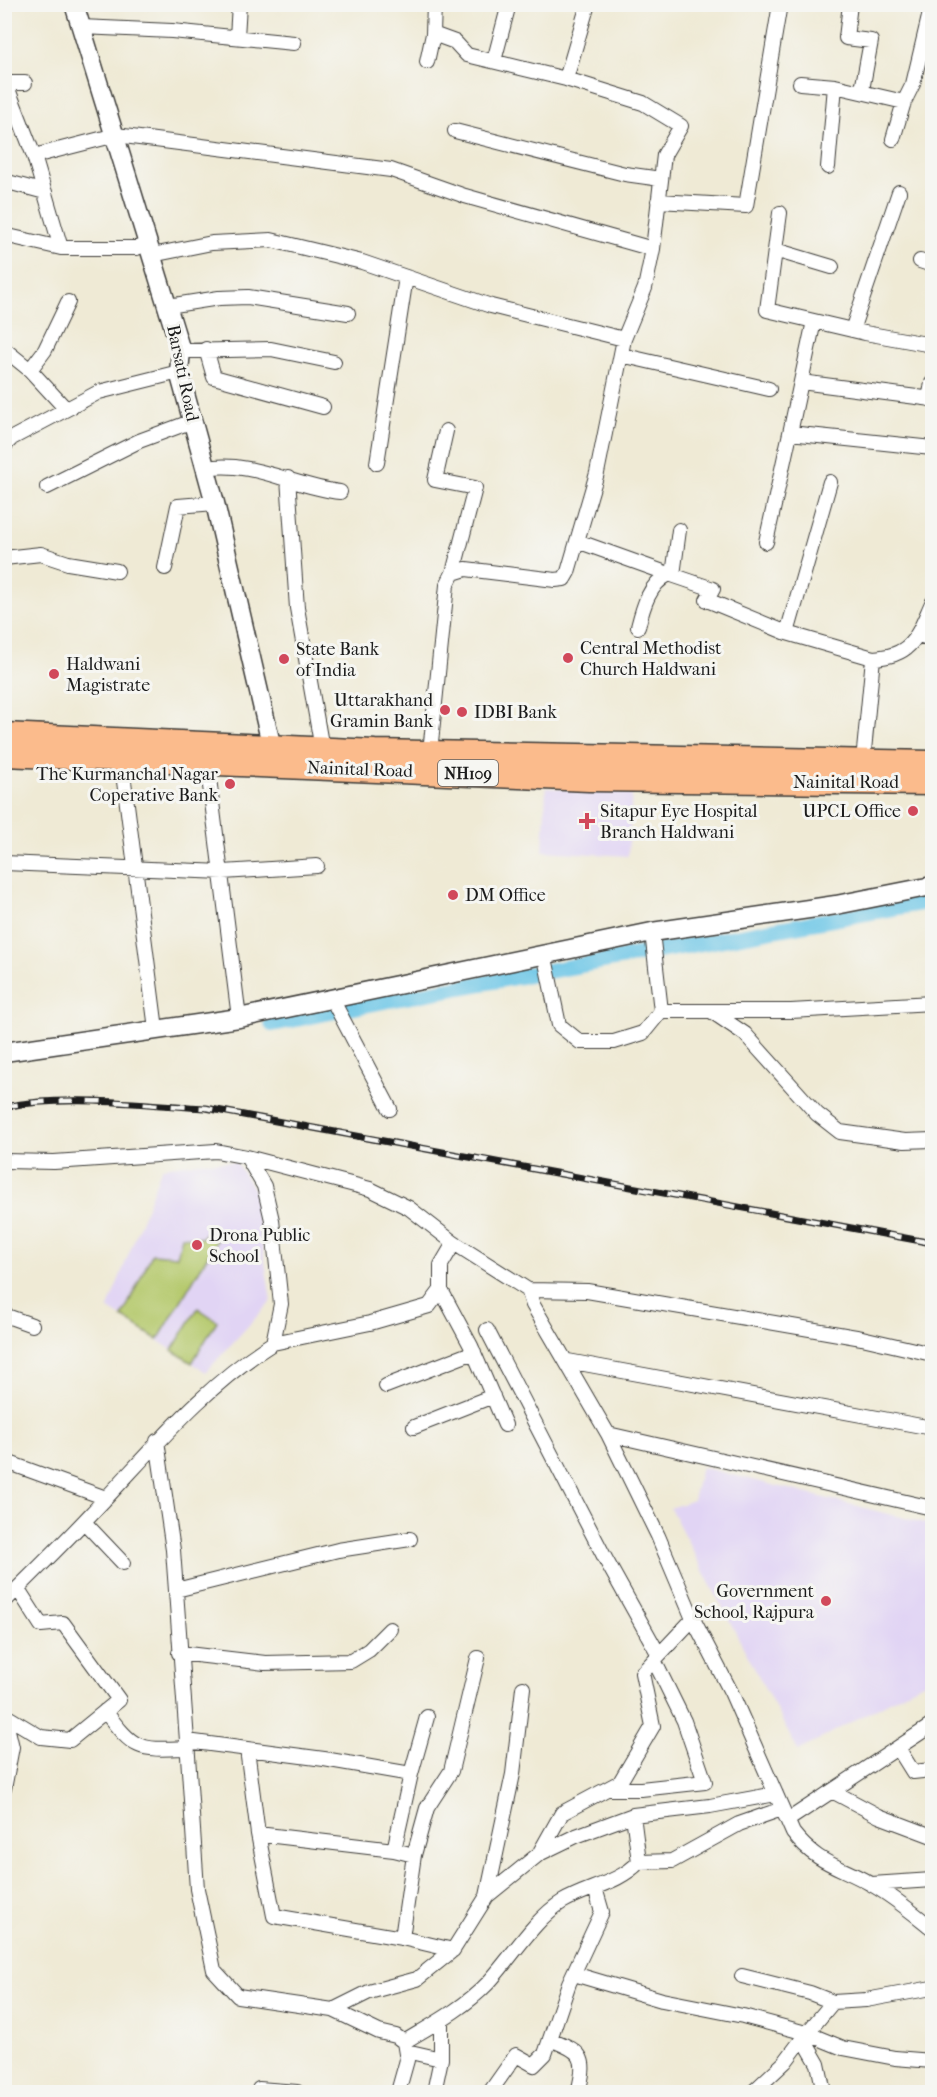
<svg xmlns="http://www.w3.org/2000/svg" width="937" height="2097" font-family="'IM FELL French Canon',serif">
  <style>
    .built { fill: #e1d4f4 }
    .grass { fill: #b5c96d; stroke: #687244; stroke-width: 1.5 }
    .lines { fill: none; stroke-linecap: round; stroke-linejoin: round }
    .canal { stroke: #69c5e6; stroke-width: 16 }
    .minor-casing { stroke: #3c3b38; stroke-width: 16 }
    .tertiary-casing { stroke: #3c3b38; stroke-width: 21 }
    .trunk-casing { stroke: #3c3b38; stroke-width: 27 }
    .minor { stroke: #fff; stroke-width: 14 }
    .tertiary { stroke: #fff; stroke-width: 18 }
    .trunk { stroke: #fbbb8c; stroke-width: 24 }
    .rail-casing { stroke: #1c1c1c; stroke-width: 7 }
    .rail { stroke: #f6f6f2; stroke-width: 4.5; stroke-dasharray: 14; stroke-linecap: butt }
    .poi-dot { fill: #d1495b; stroke: #f6f6f2; stroke-width: 2 }
    .labels { text-anchor: middle; stroke-width: 6; stroke-linejoin: round; paint-order: stroke }
    .shield { fill: #f6f6f2; stroke: #5d5d5c; stroke-width: 1.5 }
    .shield-label { font-size: 16px; font-weight: bold; fill: #1c1c1c }
    .street-label { font-size: 18px; fill: #1c1c1c; stroke: #f6f6f2 }
    .poi-label { font-size: 18px; fill: #1c1c1c; stroke: #f6f6f2; text-anchor: start }
  </style>
  <rect width="100%" height="100%" fill="#f6f6f2"/>
  <filter id="ink" filterUnits="userSpaceOnUse"><feTurbulence type="fractalNoise" baseFrequency=".0167" numOctaves="2"/><feDisplacementMap in="SourceGraphic" scale="12" xChannelSelector="R" yChannelSelector="G"/><feConvolveMatrix kernelMatrix="1 2 1 2 8 2 1 2 1" color-interpolation-filters="sRGB"/></filter>
  <filter id="wash" filterUnits="userSpaceOnUse"><feTurbulence type="fractalNoise" baseFrequency=".008" numOctaves="4" result="noise"/><feDisplacementMap in="SourceGraphic" scale="24" xChannelSelector="R" yChannelSelector="G"/><feGaussianBlur stdDeviation="1.35" result="paint"/><feColorMatrix in="noise" values="0 0 0 0 0 0 0 0 0 0 0 0 0 0 0 0 0 1.4 0 .05"/><feComposite in="paint" operator="in"/></filter>
  <g filter="url(#wash)">
    <rect width="100%" height="100%" fill="#efead5"/>
    <path class="built" d="M546,788L632,792L628,856L543,851Z
      M199,1162H236L254,1190L271,1301L206,1372L108,1308L162,1167Z
      M701,1467L932,1525V1678L798,1751L670,1508L693,1500Z"/>
    <path class="grass" d="M205,1233L217,1240L158,1340L122,1317L152,1254L177,1256L182,1236L202,1238Z
      M198,1308L217,1321L192,1363L172,1350Z"/>
    <g class="lines">
      <path class="canal" d="M272,1024L384,1001L932,901"/>
    </g>
  </g>
  <g filter="url(#ink)">
    <g class="lines">
      <g class="minor-casing">
        <path id="minor" d="M850,4L846,38L871,41L862,90
          M81,27L172,31L294,43
          M237,37L239,4
          M494,61L509,4
          M427,62L433,34L434,4
          M566,79L588,4
          M4,83H25
          M800,83L835,86
          M6,84L34,156L61,248H137L148,243
          M455,131L625,174L661,179
          M893,139L904,102
          M34,156L116,135L391,170L465,196L653,249
          M828,167L835,86L904,102L913,84L932,4
          M4,181L45,192
          M658,201L746,206L780,4
          M780,213L767,310L865,333L932,345
          M4,235L61,248
          M775,250L832,267
          M152,255L212,243L271,240L362,262L491,306L624,339
          M920,261L932,265
          M168,306L219,298L248,297L348,313
          M814,321L790,433L932,448
          M852,330L899,192
          M4,349L30,370L66,409
          M206,349L214,377L323,407
          M181,351L271,349L334,362
          M621,355L769,389
          M30,370L45,350L68,302
          M801,382L932,399
          M929,399L932,383
          M446,431L435,480L475,488L453,573
          M4,446L12,438L99,392L179,372
          M377,463L406,277
          M206,468C253,460 294,487 340,492
          M288,478L297,608L322,749
          M47,487L139,441L193,421
          M577,541L669,574
          M766,542L790,433
          M4,558L41,554L68,563L117,571
          M165,568L178,506L215,503
          M673,575L679,530
          M638,627C643,607 649,584 669,574L713,589L707,600L787,633L873,658
          M787,633L830,482
          M918,635L932,639
          M430,752L447,585L453,573L466,569L555,580L564,579L568,572L597,473L624,339L645,288L653,249L664,155L681,126L643,103L566,79L467,55L455,42L433,34
          M121,758L156,1029
          M863,761L873,658C913,656 917,636 932,603
          M207,762L239,1018
          M4,863L223,872L317,866
          M652,932L661,1011H791L932,1003
          M544,953L559,1025L580,1042H614L643,1033L661,1011
          M332,999L390,1109
          M711,1011L745,1034L817,1114L840,1132L905,1141L932,1140
          M4,1161L54,1162L216,1151L247,1157L370,1189L409,1208L454,1243L528,1290L587,1291L862,1338L932,1354
          M441,1290L471,1346L505,1425
          M528,1290L533,1305L608,1434L658,1536L693,1619L731,1692L793,1833C817,1864 840,1866 871,1884C893,1896 913,1913 932,1928
          M4,1315L32,1325
          M487,1330L606,1560L659,1655
          M273,1343L370,1323L429,1306L441,1290V1265L454,1243
          M568,1361L932,1428
          M386,1386L474,1352
          M414,1427L493,1396
          M608,1434L932,1508
          M157,1441L173,1550L187,1741L324,1759L411,1774L394,1850L414,1855L402,1938L453,1950L487,1896L539,1854L562,1813L620,1782L653,1726L642,1673L693,1619
          M4,1461L106,1498
          M84,1522L123,1563
          M176,1590L338,1550L410,1539
          M4,1602C33,1573 63,1544 91,1514C149,1454 201,1388 273,1343L281,1304L272,1220L264,1186L247,1157
          M179,1653L265,1663L351,1661L369,1650L390,1629
          M105,1711C135,1751 138,1750 187,1748
          M4,1713L12,1747L4,1789
          M6,1716L41,1737L70,1740L119,1700L63,1623L41,1625L18,1589
          M187,1741L197,1889L214,1970L238,1996L333,2010L369,1992L417,1979L453,1950
          M898,1748L913,1772L932,1770
          M247,1749L258,1834L274,1916L402,1938
          M411,1774L427,1717
          M609,1789H641L705,1782L684,1721L654,1660
          M832,1791L879,1816L932,1836
          M633,1815L710,1806L776,1794
          M788,1820L932,1725
          M258,1834L394,1850
          M414,1855L427,1808L451,1771L478,1658
          M639,1862L672,1861L739,1824L782,1809
          M872,1884L932,1880
          M487,1896L513,1774L523,1688
          M574,1974L662,2000L743,2016L806,2033L843,2048L895,2058L932,2061
          M742,1976L810,1993L833,2002L866,2000L932,1988
          M333,2010L379,2032L396,2036L404,2042L407,2060L398,2092
          M550,2039C582,2052 588,2056 578,2092
          M404,2042C432,2025 464,2008 487,1984C510,1960 534,1919 562,1902C587,1887 618,1884 639,1862L633,1815L576,1836L539,1854
          M406,2051L441,2059
          M259,2089L297,2092
          M434,2092L441,2059V2020
          M490,2092L516,2055L534,2065L545,2054L569,1983L602,1912L595,1888
          M753,2092L785,2062L803,2038
          M824,2092L818,2064L803,2038L833,2002"/>
      </g>
      <g class="tertiary-casing">
        <path id="tertiary" d="M74,4L181,351L179,372L215,503L272,748
          M4,1052L239,1018L652,932L836,905L932,886"/>
      </g>
      <g class="trunk-casing">
        <path id="trunk" d="M4,735L375,752L932,763
          M4,754L589,779L932,783"/>
      </g>
      <use href="#minor" class="minor"/>
      <use href="#tertiary" class="tertiary"/>
      <use href="#trunk" class="trunk"/>
      <g class="rail-casing">
        <path id="rail" d="M4,1107C69,1094 140,1105 206,1108L932,1243"/>
      </g>
      <use href="#rail" class="rail"/>
    </g>
  </g>
  <g class="poi-dot">
    <circle cx="568" cy="658" r="6"/>
    <circle cx="284" cy="659" r="6"/>
    <circle cx="54" cy="674" r="6"/>
    <circle cx="445" cy="710" r="6"/>
    <circle cx="462" cy="712" r="6"/>
    <circle cx="230" cy="784" r="6"/>
    <circle cx="913" cy="811" r="6"/>
    <path d="M584 812h6v6h6v6h-6v6h-6v-6h-6v-6h6z"/>
    <circle cx="453" cy="895" r="6"/>
    <circle cx="197" cy="1245" r="6"/>
    <circle cx="826" cy="1601" r="6"/>
  </g>
  <g class="labels">
    <rect class="shield" x="438" y="760" width="60" height="26" rx="4.5"/>
    <g class="shield-label">
      <text x="468" y="779">NH109</text>
    </g>
    <g class="street-label">
      <text transform="translate(183 373) rotate(78)" y="6">Barsati Road</text>
      <text transform="translate(360 769) rotate(2)" y="6">Nainital Road</text>
      <text x="846" y="788">Nainital Road</text>
    </g>
    <g class="poi-label">
      <text x="580" y="654">Central Methodist<tspan x="580" dy="21">Church Haldwani</tspan></text>
      <text x="296" y="655">State Bank<tspan x="296" dy="21">of India</tspan></text>
      <text x="66" y="670">Haldwani<tspan x="66" dy="21">Magistrate</tspan></text>
      <text x="433" y="706" text-anchor="end">Uttarakhand<tspan x="433" dy="21">Gramin Bank</tspan></text>
      <text x="474" y="718">IDBI Bank</text>
      <text x="218" y="780" text-anchor="end">The Kurmanchal Nagar<tspan x="218" dy="21">Coperative Bank</tspan></text>
      <text x="600" y="817">Sitapur Eye Hospital<tspan x="600" dy="21">Branch Haldwani</tspan></text>
      <text x="901" y="817" text-anchor="end">UPCL Office</text>
      <text x="465" y="901">DM Office</text>
      <text x="209" y="1241">Drona Public<tspan x="209" dy="21">School</tspan></text>
      <text x="814" y="1597" text-anchor="end">Government<tspan x="814" dy="21">School, Rajpura</tspan></text>
    </g>
  </g>
  <rect width="937" height="2097" fill="none" stroke="#f6f6f2" stroke-width="24"/>
</svg>
